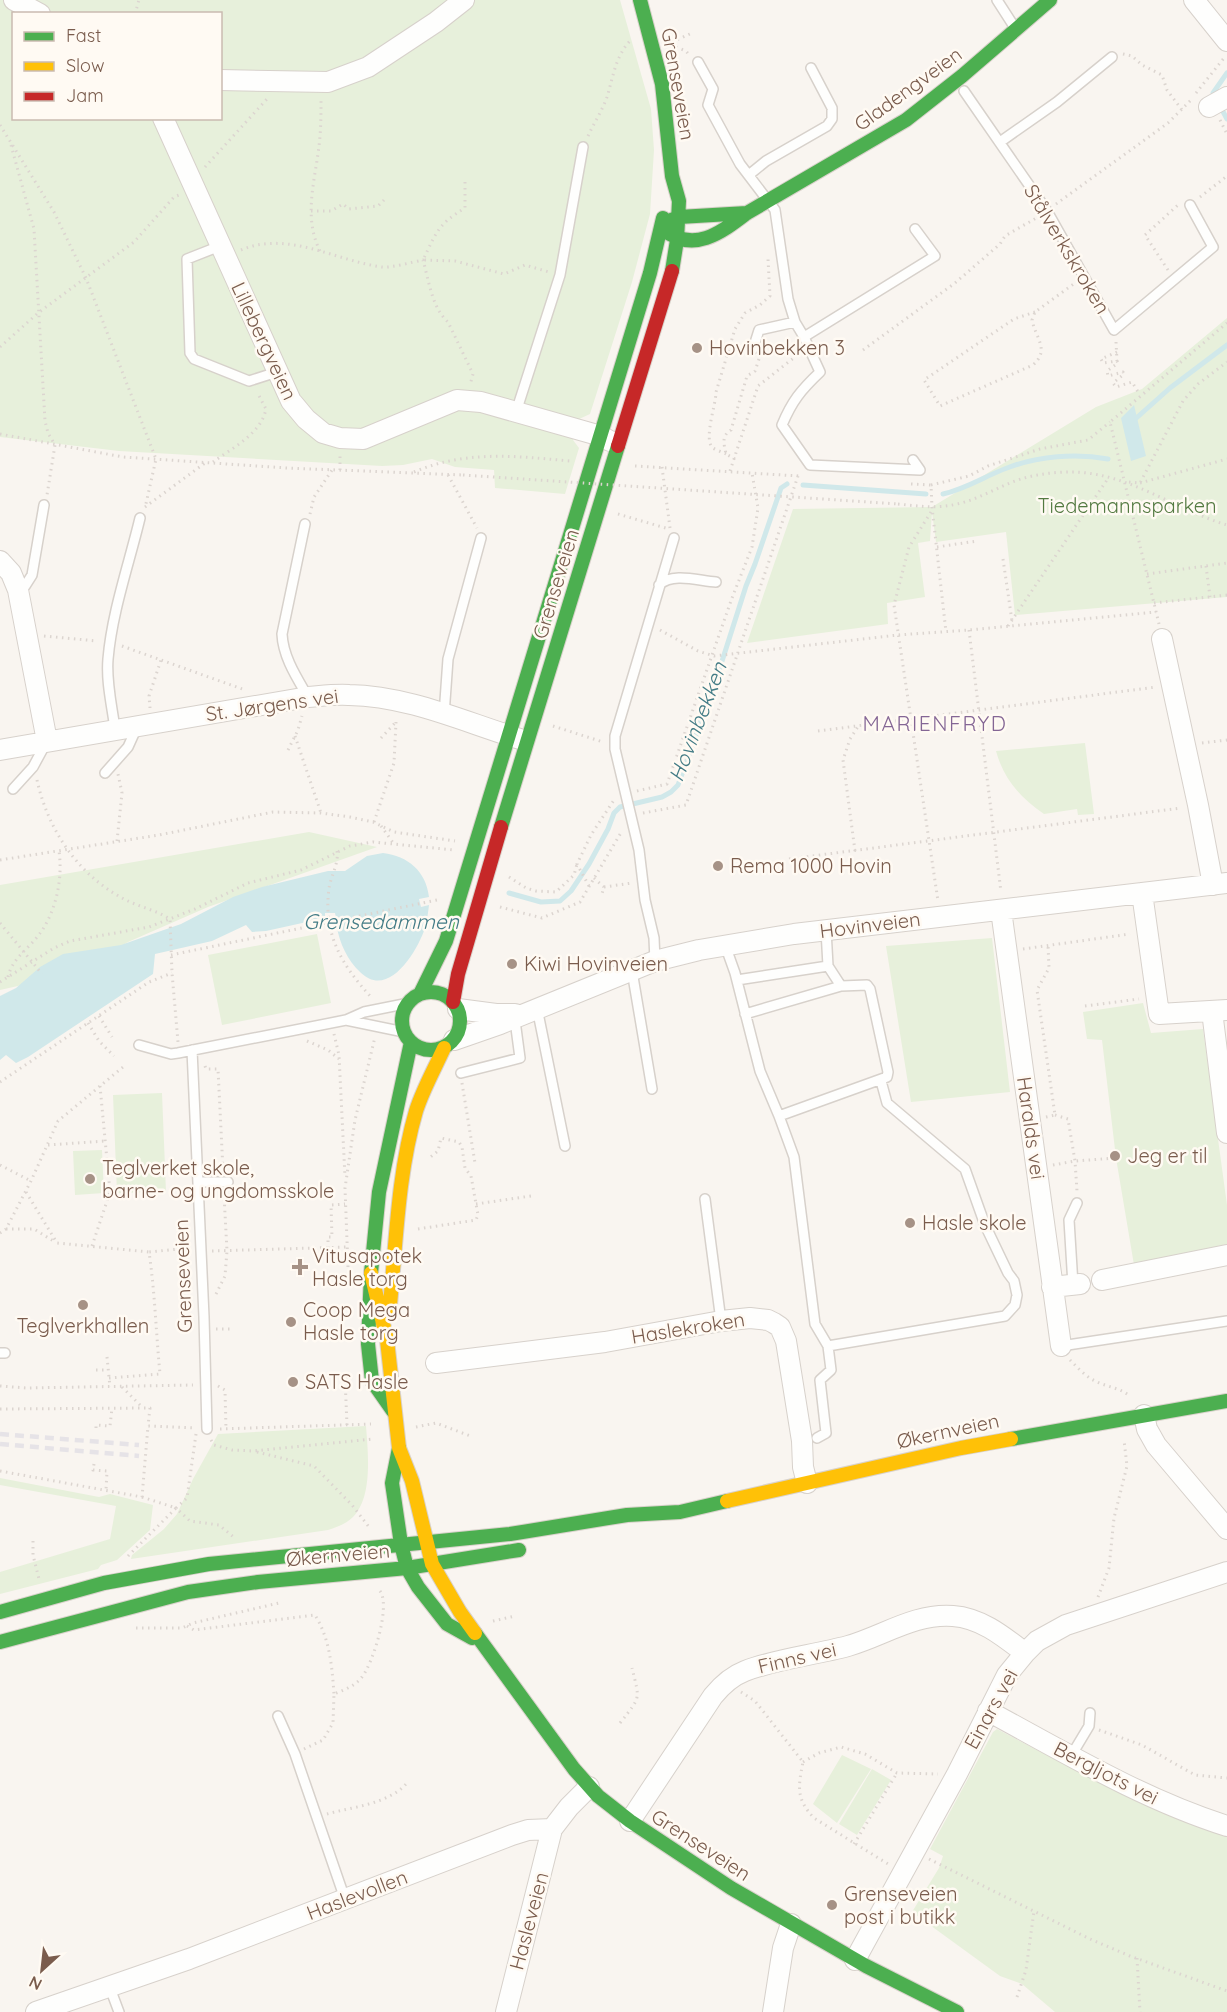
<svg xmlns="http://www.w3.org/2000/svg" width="1227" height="2012" font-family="Quicksand,sans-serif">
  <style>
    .green { fill: #e7f0db; fill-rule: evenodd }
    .water { fill: #d0e8ea }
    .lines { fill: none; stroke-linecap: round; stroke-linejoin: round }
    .stream { stroke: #d0e8ea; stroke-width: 5 }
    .lane-casing { stroke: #d7d1cb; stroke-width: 12 }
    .street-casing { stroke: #d7d1cb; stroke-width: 22 }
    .fast-casing { stroke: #d9d2cb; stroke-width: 16 }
    .slow-casing { stroke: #d9d2cb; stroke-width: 16 }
    .jam-casing { stroke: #d9d2cb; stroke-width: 16 }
    .path { stroke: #dcd5d0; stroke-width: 3; stroke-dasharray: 1.5 4.5; stroke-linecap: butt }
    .lane { stroke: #fefefd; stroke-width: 9 }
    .street { stroke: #fefefd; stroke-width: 20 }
    .fast { stroke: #4caf50; stroke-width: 14 }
    .slow { stroke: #ffc107; stroke-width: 14 }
    .jam { stroke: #c62828; stroke-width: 14 }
    .rail { stroke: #e6e3e7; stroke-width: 4.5; stroke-dasharray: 9 6; stroke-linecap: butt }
    .path-bridge { stroke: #dcd5d0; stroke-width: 3; stroke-dasharray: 1.5 4.5; stroke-linecap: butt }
    .poi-dot { fill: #a69286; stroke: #fffaf3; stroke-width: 2 }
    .labels { text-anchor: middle; stroke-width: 5; stroke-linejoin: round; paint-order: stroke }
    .street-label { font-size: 20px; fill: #7a5c4d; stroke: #fffaf3 }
    .poi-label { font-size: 20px; fill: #7a5c4d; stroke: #fffaf3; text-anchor: start }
    .park-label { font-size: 20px; fill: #537a41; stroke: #fffaf3 }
    .water-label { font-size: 21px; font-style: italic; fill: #437c86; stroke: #fffaf3 }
    .neighbourhood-label { font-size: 21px; letter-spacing: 1.5px; fill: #846695; stroke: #fffaf3 }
  </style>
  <rect width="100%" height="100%" fill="#f9f5f0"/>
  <path class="green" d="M0,0H620L651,109L654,150L650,214L632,282L590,414L577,420L573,440L579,448L565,494L495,488L494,470L455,467L432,459L403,465L382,466L119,451L0,437ZM14,14H220V118H14Z
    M1227,318V597L1015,615L1006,532L936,542L932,512L930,541L918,543L925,597L887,603L888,624L747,643L793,509L932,507L1096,407L1142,389Z
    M1085,743L1094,814L1078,815L1077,809L1044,814C1020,797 1004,780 996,751Z
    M309,832L377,847L208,907L128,942L76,973L0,990V885Z
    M317,934L331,1003L222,1025L208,955Z
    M992,938L1010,1092L911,1102L886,946Z
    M1143,1003L1151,1033L1203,1029L1227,1205V1244L1134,1265L1116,1158L1102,1040L1087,1039L1083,1012Z
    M162,1093L166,1192L117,1193L113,1095Z
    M102,1150L104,1193L75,1195L73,1151Z
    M366,1426C368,1452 373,1497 353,1517C346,1524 337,1527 328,1530L131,1559L132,1555L164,1529L177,1514L193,1479L218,1434Z
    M0,1478L99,1497L110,1494L153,1505L150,1530L117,1560L101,1565L98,1569L0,1594V1572L110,1539L116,1506L0,1485Z
    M997,1729C1072,1768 1147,1809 1227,1836V2012H1055L1022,1984L1000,1976L912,1912L939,1868L943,1856L930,1849L993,1732Z
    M842,1755L871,1769L837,1823L813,1804Z
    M872,1769L891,1780L857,1835L839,1824Z"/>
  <path class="water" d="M1134,405L1146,456L1131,461L1121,418Z
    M383,853C408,856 426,871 429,897L419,899L421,907L429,905C428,913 427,921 425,928C417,952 388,1000 360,972C348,961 339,942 337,927C336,921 336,917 335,913H325V918L266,931L252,932L246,925L212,941L155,954L153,974L28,1057L16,1063L6,1055L0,1060V996L16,988L40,967L63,954L121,945L138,939L181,924L233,897L262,887L328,871H345L367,856Z"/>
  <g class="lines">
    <path class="stream" d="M1227,73L1213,93L1227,119
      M1133,421L1170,388L1227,345
      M803,485L926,494
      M943,494C966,489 985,476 1007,468C1038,456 1076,453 1108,459
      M509,893L541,902L560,901L571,891L589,864L608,829L614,813L620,807L662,797L671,792L678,785L696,736L702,707L716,680L746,586L755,564L781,488L787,484"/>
    <g class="lane-casing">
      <path id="lane" d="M997,0L1015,28
        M698,62L713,89L708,105L740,164L775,210L788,299L795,322L804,337L935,256L915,229
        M964,91L1047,211L1114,330L1213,247L1190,205
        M1000,142L1057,102L1112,57
        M750,174L766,161L827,126L832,119V108L811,68
        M220,246L187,259L190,353L194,359L249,381L277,372
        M804,337L820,372C801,390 792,401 782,425L810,465L920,470L913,460
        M753,349L759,330L795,322
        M516,412L560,275L583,147
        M305,524L282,634C283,657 297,678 308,697
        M659,585C673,572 699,581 716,582
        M18,590L25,586L32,575L44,505
        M444,715L448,659L481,538
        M115,729C112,706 106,682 108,659C112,612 129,564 140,518
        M105,773L128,747L137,727
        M13,789L33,767L46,743
        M725,945L735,973L760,1071L779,1116L794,1157L815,1324L828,1346L831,1370L820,1380L826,1433L817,1438
        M655,961L654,938L645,900L639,850L615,749V736L674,538
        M632,971L652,1089
        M737,980L828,966L826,930
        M537,1008L565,1146
        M745,1014L841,986
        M346,1020L404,1032
        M139,1045L171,1054L178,1053L346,1020L364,1012L409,1003
        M192,1050L204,1317L207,1429
        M461,1073L520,1058L516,1028
        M779,1116L887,1077L888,1072L870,989L867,985L841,986L828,966
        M198,1182H228
        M705,1199L721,1321
        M1073,1285L1069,1220L1077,1203
        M828,1346L1005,1316L1015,1305L1017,1295L1014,1281L1008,1273L985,1225L965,1169L887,1103L881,1081
        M1061,1346L1227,1321
        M0,1353H5
        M278,1716L295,1754L345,1899
        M1071,1756L1089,1726L1090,1713
        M110,1988L119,2012"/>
    </g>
    <g class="street-casing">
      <path id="street" d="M14,0L40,14
        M1194,0L1227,41
        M220,80L328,82L368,67L436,22L464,0
        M1209,107L1227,97
        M163,118L291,401L306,419L323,433L340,438L363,439L457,400L481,402L601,436L610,441
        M0,561L11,573L18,590L47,741
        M1162,639L1198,805L1213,885
        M0,750L308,697C321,696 336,694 349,695C409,696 464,722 520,739
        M1142,893L1159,1014L1227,1010
        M1001,910L1061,1346
        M458,1009L496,1014H515
        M1212,1011L1227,1133
        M454,1040L500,1024L655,961L699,950L794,934L1227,883
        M1102,1280L1227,1255
        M1052,1287L1080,1284
        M436,1363L605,1342L721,1321L750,1318L768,1320L774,1323L780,1327L786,1341L802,1441L803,1467L807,1483
        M1144,1415L1147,1429L1156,1445L1227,1529
        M988,1711C1066,1753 1142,1799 1227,1826
        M630,1821L713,1696C722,1685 732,1676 745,1671C776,1659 815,1655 848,1646C883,1636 915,1613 953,1616C981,1618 1003,1636 1025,1653
        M855,1960L957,1774L1007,1675L1025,1653L1037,1641L1066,1625L1227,1572
        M36,2012L189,1959L512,1835L528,1830L552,1829
        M506,2012L552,1829L569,1807L589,1787
        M773,2012L783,1948L791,1924"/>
    </g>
    <g class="fast-casing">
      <path id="fast" d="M640,0L662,84L672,176L679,201L677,240L672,271
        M664,226L671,220L679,217L747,213
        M663,229C693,254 721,233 747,213L906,120L962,76L1050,0
        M501,827L618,446
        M402 1021a29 29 0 1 1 58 0a29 29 0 1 1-58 0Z
        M420,994L446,941L650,273L663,218
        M393,1411L372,1381L368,1344L371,1273L379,1192L411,1042
        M1011,1439L1227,1401
        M399,1448L392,1483L401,1544L407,1568L418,1587L447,1624L472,1638
        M0,1612L104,1583L209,1564L510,1534L627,1515L680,1512L727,1501
        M475,1633L574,1769L598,1796L630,1821L731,1888L866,1966L957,2012
        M0,1642L188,1592L258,1582L407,1568L519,1550"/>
    </g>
    <g class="slow-casing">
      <path id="slow" d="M371,1273L387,1340L399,1448L412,1481L432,1564L460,1612L475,1633
        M389,1315C396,1248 397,1176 416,1111C423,1089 435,1068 444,1048
        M727,1501L961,1448L1011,1439"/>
    </g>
    <g class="jam-casing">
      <path id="jam" d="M618,446L672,271
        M453,1002L458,974L501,827"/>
    </g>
    <path class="path" d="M135,14L139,0
      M672,42L692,33
      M676,47L686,51L690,56
      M1123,54L1132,56L1142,65L1162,75L1167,90L1182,110
      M1196,93L1224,58
      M1220,120L1227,134
      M0,125L54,212L86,278L156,459L145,508
      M588,136C594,123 602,111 607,97C613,78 615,57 630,41
      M11,145L34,229L45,421L48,433L55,445L47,495
      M205,167L267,99
      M465,182V208C438,224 436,233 423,260L455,261L504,274L525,265L549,272
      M1200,197L1227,176
      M1056,204L1168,123L1193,98
      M311,211H331L343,204L349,209L378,206L384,200
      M241,250C288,230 336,261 382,267C392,268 412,262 423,260C429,281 432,308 448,322L473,374L470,385
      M320,251C303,217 315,181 319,146C321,130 321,114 321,99
      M1168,270L1145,235L1178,205
      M1035,312L1014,319L924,380L940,406L1033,365C1050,350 1036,339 1032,320L1035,312L1075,283
      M1116,342L1117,361
      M0,347L38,313L134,242L174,197L179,195
      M863,350L955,283L1000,244L1005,236L1038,217
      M1117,352L1101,359L1103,363L1117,361L1118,363L1107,371L1108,376L1123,372L1124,374L1113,383L1116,387L1132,382L1140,395
      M0,434L123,457L287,468L463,475
      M726,454C722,452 716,450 713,448C703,440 716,405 716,392L735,329L745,313L760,305L770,296L768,259
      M735,459L726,454C724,444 721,436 731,430L747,376L755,371L759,359
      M213,462C232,448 261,434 266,409L257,392
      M635,466L799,476
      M662,467L670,528
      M340,470V454
      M730,471L758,386L800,353
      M414,472C466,450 515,456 570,461
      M448,475L477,528
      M1129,482L1140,483L1183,401L1198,384L1227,362
      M1140,483L1227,459
      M911,484L931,485L932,507L946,632
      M931,485L969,476L988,466L1040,449L1088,440L1110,422
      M898,504C918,506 937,509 957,504C980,499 999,486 1021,479C1037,474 1055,472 1071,472C1127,472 1174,509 1227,525
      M145,507L205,463
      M931,512L909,547L894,605L938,901
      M310,514L314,497L332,470
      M618,514L669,529
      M937,547L977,541
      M1003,559L1012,621
      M1206,566L1210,597
      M1147,574L1227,563
      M1154,603L1227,595
      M1159,624L1110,422L1227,323
      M1008,626L1109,477
      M660,630L698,651L714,656L898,635L969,630L1156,612
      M969,630L1001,892
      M44,636L97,641
      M122,646L245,690
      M150,708L149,696L161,660
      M553,726L603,742
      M818,731L1156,687
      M295,736L321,813
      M381,738L395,723
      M1202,743L1227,740
      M288,750L298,730L302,716
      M37,780C48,830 78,875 124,899C139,907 156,910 170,919L172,973L178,1042
      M637,791L667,784L732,598L752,547L758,508L752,473
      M643,813L686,805L798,476
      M374,822L394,763L396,722
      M381,826L394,844
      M117,841L122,793L118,774
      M337,851C339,863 331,876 329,888C323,934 341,964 371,997
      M855,851L843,760L850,739L859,725
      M789,859L1181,808
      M0,860L159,835L273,812L321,813L350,817L373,822L394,832L455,841
      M509,877L526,888L536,891L556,892L574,875L577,864
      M594,878L604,887L601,897
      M589,886L577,864L591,835L614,800
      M604,887L632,883
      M500,907L542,918L580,902L622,831
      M0,923L42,974
      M1023,949L1130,934
      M171,955L437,900
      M8,977C12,959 27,950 38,936C56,913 63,879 59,851
      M0,982L54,948L70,941L149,927L195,909L248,883L301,870L350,846L373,842L454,850
      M1085,1006L1139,999
      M99,1016L112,1037
      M88,1023L99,1041L114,1056
      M334,1034L339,1055L345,1177
      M307,1041L328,1050L339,1059
      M205,1066L206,1069H218L223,1170
      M0,1082L149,982L172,973
      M462,1083L475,1163
      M1055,1115L1068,1119L1075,1161L1077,1191
      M1046,1117L1055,1115L1037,990L1049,968L1048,945
      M48,1145L105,1141
      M0,1165L31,1181
      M1053,1165L1075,1161L1116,1158
      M26,1192L57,1243L149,1252
      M476,1204L531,1196
      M6,1229H34L55,1242
      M418,1229L476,1220L478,1215L471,1176L465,1168L462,1147L459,1142L441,1138L438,1151L428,1159
      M0,1233L6,1229L31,1181L58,1121L123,1067
      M92,1246L110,1192L100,1086
      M328,1248V1237H332L331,1205L345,1204
      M212,1251L348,1247
      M348,1267L345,1188L355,1120L375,1037
      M216,1294L225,1276L227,1251L224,1195
      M216,1329H232
      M107,1357L110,1387
      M1070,1360C1078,1368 1086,1377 1097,1382C1108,1387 1120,1388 1130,1396
      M96,1370H108
      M109,1378L160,1374C156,1333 155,1293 149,1252L189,1248
      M0,1386L27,1388L193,1385
      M218,1386L225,1390L226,1429
      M122,1387L143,1408
      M0,1409L150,1408L148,1426
      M347,1425L345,1378L352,1377
      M416,1427L436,1423L473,1437
      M96,1428V1425L110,1426L112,1408
      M220,1429L371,1424
      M196,1434L187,1498L176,1508L190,1521L219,1525L236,1539
      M211,1440L214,1445L232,1450L253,1451L373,1439
      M257,1452L314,1466L352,1505L369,1527
      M94,1464L93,1470L107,1471L106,1490
      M0,1471L142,1497L148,1426L195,1428
      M33,1541V1555L39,1579
      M128,1556L176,1508L142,1497
      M1098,1597L1109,1568L1114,1518L1127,1466L1124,1440
      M493,1621L515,1616
      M187,1626L194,1630L315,1615C330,1639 332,1667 334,1694
      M136,1628H182L193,1623L279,1603
      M741,1692L755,1701L803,1762C798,1787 796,1799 814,1818L888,1864
      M620,1723C641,1696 640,1701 632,1668
      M1099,1730L1142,1745L1195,1775L1227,1778
      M304,1749L323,1740L333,1723L334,1694C344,1690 355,1686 362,1677C373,1663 391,1606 380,1591
      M803,1762L819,1753L841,1747L865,1754L897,1773L938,1774
      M327,1814C352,1807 388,1804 406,1784
      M854,1844L897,1773
      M929,1859L1090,1939L1130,1956L1227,1991
      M1137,1958L1140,2012
      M1017,1997L1026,1970L1034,1911"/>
    <use href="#lane" class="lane"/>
    <use href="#street" class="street"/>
    <use href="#fast" class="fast"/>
    <use href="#slow" class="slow"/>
    <use href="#jam" class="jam"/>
    <path class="rail" d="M0,1434L139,1445
      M0,1444L139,1456"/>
    <path class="path-bridge" d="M463,475L898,504"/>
  </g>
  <g class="poi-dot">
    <circle cx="697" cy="348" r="6"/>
    <circle cx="718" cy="866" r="6"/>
    <circle cx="512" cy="964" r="6"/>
    <circle cx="1115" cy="1156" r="6"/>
    <circle cx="90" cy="1179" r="6"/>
    <circle cx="910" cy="1223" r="6"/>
    <path d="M297 1258h6v6h6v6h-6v6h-6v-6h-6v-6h6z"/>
    <circle cx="83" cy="1305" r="6"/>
    <circle cx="291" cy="1322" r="6"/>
    <circle cx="293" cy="1382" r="6"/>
    <circle cx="832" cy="1905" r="6"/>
  </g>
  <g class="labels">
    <g class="street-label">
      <text transform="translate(678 84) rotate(80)" y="7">Grenseveien</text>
      <text transform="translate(908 89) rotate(-36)" y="7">Gladengveien</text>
      <text transform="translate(1067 249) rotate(59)" y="7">Stålverkskroken</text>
      <text transform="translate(264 341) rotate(65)" y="7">Lillebergveien</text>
      <text transform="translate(556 584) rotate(-73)" y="7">Grenseveien</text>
      <text transform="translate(272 705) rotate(-8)" y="7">St. Jørgens vei</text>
      <text transform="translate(870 925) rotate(-7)" y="7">Hovinveien</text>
      <text transform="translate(1031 1128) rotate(82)" y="7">Haralds vei</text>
      <text transform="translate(183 1276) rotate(-92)" y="7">Grenseveien</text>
      <text transform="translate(688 1328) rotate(-9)" y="7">Haslekroken</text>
      <text transform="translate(948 1431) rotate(-12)" y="7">Økernveien</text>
      <text transform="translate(338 1555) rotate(-5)" y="7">Økernveien</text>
      <text transform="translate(797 1658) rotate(-13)" y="7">Finns vei</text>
      <text transform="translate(991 1709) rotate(-61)" y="7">Einars vei</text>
      <text transform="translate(1106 1773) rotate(27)" y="7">Bergljots vei</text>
      <text transform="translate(701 1845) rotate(33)" y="7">Grenseveien</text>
      <text transform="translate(357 1895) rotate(-21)" y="7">Haslevollen</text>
      <text transform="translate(529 1921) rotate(-75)" y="7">Hasleveien</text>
    </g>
    <g class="poi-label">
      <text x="709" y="355">Hovinbekken 3</text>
      <text x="730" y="873">Rema 1000 Hovin</text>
      <text x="524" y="971">Kiwi Hovinveien</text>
      <text x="1127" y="1163">Jeg er til</text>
      <text x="102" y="1175">Teglverket skole,<tspan x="102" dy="23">barne- og ungdomsskole</tspan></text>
      <text x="922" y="1230">Hasle skole</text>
      <text x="312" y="1263">Vitusapotek<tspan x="312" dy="23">Hasle torg</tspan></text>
      <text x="303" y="1317">Coop Mega<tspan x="303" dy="23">Hasle torg</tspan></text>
      <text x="83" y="1333" text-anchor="middle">Teglverkhallen</text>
      <text x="305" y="1389">SATS Hasle</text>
      <text x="844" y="1901">Grenseveien<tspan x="844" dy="23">post i butikk</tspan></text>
    </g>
    <g class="park-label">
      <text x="1127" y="513">Tiedemannsparken</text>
    </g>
    <g class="water-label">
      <text transform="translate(698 722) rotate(-69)" y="7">Hovinbekken</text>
      <text x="381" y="929">Grensedammen</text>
    </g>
    <g class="neighbourhood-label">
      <text x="935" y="731">MARIENFRYD</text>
    </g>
  </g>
  <rect x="12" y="12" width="210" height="108" fill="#fffaf3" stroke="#cabbb1" stroke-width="1.5"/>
  <rect x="24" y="32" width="30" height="9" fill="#4caf50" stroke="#cabbb1" stroke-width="1.5"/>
  <text x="66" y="42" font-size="18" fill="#7a5c4d">Fast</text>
  <rect x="24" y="62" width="30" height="9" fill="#ffc107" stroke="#cabbb1" stroke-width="1.5"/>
  <text x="66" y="72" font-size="18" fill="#7a5c4d">Slow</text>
  <rect x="24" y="92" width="30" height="9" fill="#c62828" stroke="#cabbb1" stroke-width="1.5"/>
  <text x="66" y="102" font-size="18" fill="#7a5c4d">Jam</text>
  <g transform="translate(42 1970) rotate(207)" stroke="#fffaf3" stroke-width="4.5" paint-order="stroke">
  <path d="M0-4.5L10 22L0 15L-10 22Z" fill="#7a5c4d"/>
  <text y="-9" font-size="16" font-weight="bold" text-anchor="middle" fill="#7a5c4d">N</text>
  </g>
</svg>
